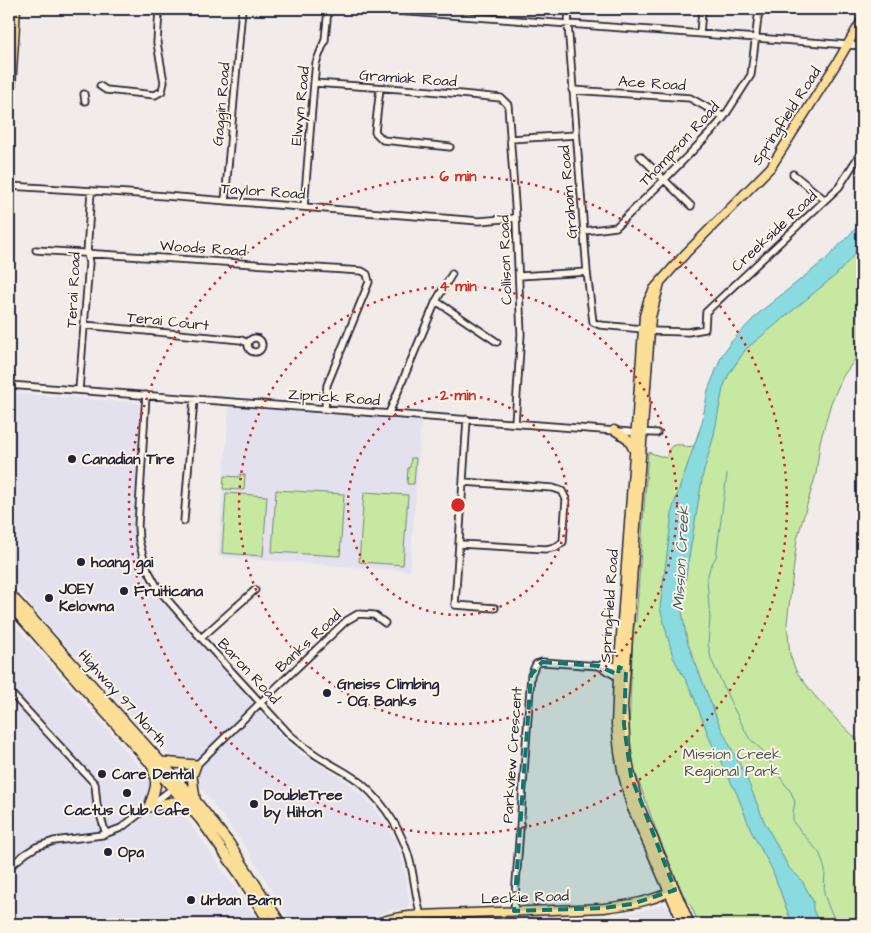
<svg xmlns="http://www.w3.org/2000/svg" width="871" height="933" font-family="'Architects Daughter',sans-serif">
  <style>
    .built { fill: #e3e1ee }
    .green { fill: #c6e8a1; stroke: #74856e }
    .water { fill: #89dbdf; stroke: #60919d }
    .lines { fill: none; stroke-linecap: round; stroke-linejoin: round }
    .stream { stroke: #60919d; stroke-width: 1 }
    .minor-casing { stroke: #22223b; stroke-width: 9 }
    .major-casing { stroke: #22223b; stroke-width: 11 }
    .highway-casing { stroke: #22223b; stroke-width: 12 }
    .minor { stroke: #fcf5e5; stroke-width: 5.5 }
    .major { stroke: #fdde96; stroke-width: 8 }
    .highway { stroke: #fdde96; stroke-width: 9 }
    .marked { fill: #0f766e; fill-opacity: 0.2; stroke: #0f766e; stroke-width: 4; stroke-dasharray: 10 6; stroke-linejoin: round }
    .ring { fill: none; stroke: #d62828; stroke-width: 2.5; stroke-dasharray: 2.5 5 }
    .poi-dot { fill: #22223b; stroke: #fcf5e5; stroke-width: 2 }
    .labels { text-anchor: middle; stroke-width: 4; stroke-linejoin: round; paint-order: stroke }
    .street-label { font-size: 15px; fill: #22223b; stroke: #fcf5e5 }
    .poi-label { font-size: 15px; font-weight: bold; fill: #22223b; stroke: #fcf5e5; text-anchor: start }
    .park-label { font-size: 15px; fill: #4b5454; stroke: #fcf5e5 }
    .water-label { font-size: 16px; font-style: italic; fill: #415a6c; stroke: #fcf5e5 }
    .centre { fill: #d62828; stroke: #fcf5e5; stroke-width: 2.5 }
    .ring-label { font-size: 15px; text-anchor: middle; font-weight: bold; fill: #d62828; stroke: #fcf5e5; stroke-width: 4; stroke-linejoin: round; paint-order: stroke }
  </style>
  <rect width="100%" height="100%" fill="#f1ece9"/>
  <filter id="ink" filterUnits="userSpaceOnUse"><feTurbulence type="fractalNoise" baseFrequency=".02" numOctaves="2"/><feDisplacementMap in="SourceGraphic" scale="10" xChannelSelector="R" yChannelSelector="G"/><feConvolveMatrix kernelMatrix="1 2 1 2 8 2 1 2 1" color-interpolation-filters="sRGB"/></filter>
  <g filter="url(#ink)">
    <path class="built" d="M9,393L138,403L143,408L135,528L136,544L139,558L144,574L155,594L288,743L302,754L342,779L361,794L373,807L385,823L396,842L404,866L409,903L406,908L389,911L375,916L359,924H292L246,848L196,781L152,737L46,623L9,579Z
      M229,407L421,421L410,571L218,557Z
      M9,618L192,826L260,924H9Z
      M665,905L668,908L676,924H508L509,921L588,919L620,916Z"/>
    <path class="green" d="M862,243V350L843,376L831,403L820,442L816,474L797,539L787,623L790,655L796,671L814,695L839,722L862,744V924H699L691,906L686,901L659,838L634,769L629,732L633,627L636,621L648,452L666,458C670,446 670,444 683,445L684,447L694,446L696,441L699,431L707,432L725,378L743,349Z
      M411,458H416L414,484H407L408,468L410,467Z
      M240,474L245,475L244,490L223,489L224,476L240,477Z
      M276,490L344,494L340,556L272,552Z
      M364,492L408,495L403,565L359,562Z
      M226,493L267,496L263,556L222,553Z"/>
    <path class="water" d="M862,222V246L837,274L746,349L729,374L723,388L714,435L703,474L681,605L687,641L719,724L747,779L764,821L789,868L801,879L813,901V910L820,924H792L772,869L752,833L737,794L711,742L691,690L673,657L660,608L673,507L702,423L708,390L722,355L731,342L760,312L826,259Z"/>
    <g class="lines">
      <path class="stream" d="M727,474L716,557L710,567L707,580L710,619L708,644L711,659L731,703L749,738L763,751L784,783L791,792L795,802L793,813V822L820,854L825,870L824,894L829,908L837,924"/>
      <g class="minor-casing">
        <path id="minor" d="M370,9L862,46
          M569,9L568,24L587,272L593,322L600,325L643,329
          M700,33L702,12
          M314,83L430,91L501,98L508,105L516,218L521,334L515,423
          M100,86L106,90L155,95L162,91L164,82L157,43L159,9
          M380,88L375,132L383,140L450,147
          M572,90L690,98L724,117
          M84,94L85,101
          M510,139L576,135
          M640,156L691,206
          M793,174L825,200
          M9,186L127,193L479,221L516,218
          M225,201L242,9
          M304,207L314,83L316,63L325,40L328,9
          M584,231L616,227L664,180L712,131L724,117L751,75L759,9
          M36,250L362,271L367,274L369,282L327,385L325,408
          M519,276L587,272
          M436,301L497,342
          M84,325L241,340L248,343
          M650,331L688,332L705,329L706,312L839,187L862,151
          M248 345a7 7 0 1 1 14 0a7 7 0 1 1-14 0Z
          M9,385L629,432L657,433
          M79,390L89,263L87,253L91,191
          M146,395L138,526L139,541L143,556L148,570L159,590L201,638L290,735C301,744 311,753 324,760C337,768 351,774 362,784C386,805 404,834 411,865C415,884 417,905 423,924
          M389,413L436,301L452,274
          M467,419L455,605L495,608
          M184,521L194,399
          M459,544L546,549L556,547L563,542L566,499L562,491L553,488L463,482
          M201,638L255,590
          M599,666L604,663L621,668
          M9,691L95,784L97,805L106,834
          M9,867L25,854L36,847L54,841L102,835L121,828L173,788L261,702L346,621L358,614L374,615L385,623
          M514,911L531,675L536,664L542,662L599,666L618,677"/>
      </g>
      <g class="major-casing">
        <path id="major" d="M9,118L16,9
          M660,283L651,317L650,331L623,707L626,750L631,776L638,803L690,924
          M614,430L628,439L633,449
          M374,924C389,918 404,916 420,915L604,908C627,905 650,902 671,891
          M683,924L631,806L623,775L619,752L616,724L618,677L644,316L648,301L654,289L686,253L771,167L838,61L862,20"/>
      </g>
      <g class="highway-casing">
        <path id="highway" d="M9,593L195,800L229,843L281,924
          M9,604L200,819L240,875L270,924
          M162,762L196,765L192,776L195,799
          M149,807C155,789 158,787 153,768
          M149,807L173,802L188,805"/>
      </g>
      <use href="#minor" class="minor"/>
      <use href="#major" class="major"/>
      <use href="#highway" class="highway"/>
    </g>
  </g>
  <path class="marked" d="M542,662L599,666L618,675L619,667L626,670L624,725L631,776L675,890L632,904L604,908L514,911L531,675Z"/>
  <g class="ring">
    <circle cx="458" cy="505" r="110"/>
    <circle cx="458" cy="505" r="219"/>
    <circle cx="458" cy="505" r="329"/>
  </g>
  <g class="poi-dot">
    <circle cx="72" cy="459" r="5"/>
    <circle cx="81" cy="562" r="5"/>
    <circle cx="124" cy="591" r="5"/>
    <circle cx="49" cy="598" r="5"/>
    <circle cx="327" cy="693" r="5"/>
    <circle cx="102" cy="774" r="5"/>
    <circle cx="127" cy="793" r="5"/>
    <circle cx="254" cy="804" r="5"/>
    <circle cx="108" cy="852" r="5"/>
    <circle cx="191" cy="900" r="5"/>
  </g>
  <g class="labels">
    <g class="street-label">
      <text transform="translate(408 78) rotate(4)" y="5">Gramiak Road</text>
      <text transform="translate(652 83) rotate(4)" y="5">Ace Road</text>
      <text transform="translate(221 104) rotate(-85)" y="5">Gaggin Road</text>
      <text transform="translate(300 106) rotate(-84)" y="5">Elwyn Road</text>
      <text transform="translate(786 116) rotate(-57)" y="5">Springfield Road</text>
      <text transform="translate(679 144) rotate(-47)" y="5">Thompson Road</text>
      <text transform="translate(263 191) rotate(4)" y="5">Taylor Road</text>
      <text transform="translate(568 192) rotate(-95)" y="5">Graham Road</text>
      <text transform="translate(774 231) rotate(-43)" y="5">Creekside Road</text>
      <text transform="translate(203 248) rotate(4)" y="5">Woods Road</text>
      <text transform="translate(505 260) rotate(-92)" y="5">Collison Road</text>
      <text transform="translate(73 290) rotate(-87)" y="5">Terai Road</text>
      <text transform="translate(168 321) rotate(6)" y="5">Terai Court</text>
      <text transform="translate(334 397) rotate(4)" y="5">Ziprick Road</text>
      <text transform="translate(609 606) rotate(-86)" y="5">Springfield Road</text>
      <text transform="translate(308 641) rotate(-43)" y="5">Banks Road</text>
      <text transform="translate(249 671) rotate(47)" y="5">Baron Road</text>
      <text transform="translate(123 698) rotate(48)" y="5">Highway 97 North</text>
      <text transform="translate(512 755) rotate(-86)" y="5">Parkview Crescent</text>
      <text transform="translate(525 897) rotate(-2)" y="5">Leckie Road</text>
    </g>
    <g class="poi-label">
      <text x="82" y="464">Canadian Tire</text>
      <text x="91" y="567">hoang gai</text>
      <text x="59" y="594">JOEY<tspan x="59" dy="17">Kelowna</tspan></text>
      <text x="134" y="596">Fruiticana</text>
      <text x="337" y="689">Gneiss Climbing<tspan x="337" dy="17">- OG Banks</tspan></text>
      <text x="112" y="779">Care Dental</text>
      <text x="264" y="800">DoubleTree<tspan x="264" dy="17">by Hilton</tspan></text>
      <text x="127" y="815" text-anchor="middle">Cactus Club Cafe</text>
      <text x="118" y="857">Opa</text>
      <text x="201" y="905">Urban Barn</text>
    </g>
    <g class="park-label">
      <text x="732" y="759">Mission Creek<tspan x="732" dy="17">Regional Park</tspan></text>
    </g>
    <g class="water-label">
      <text transform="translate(680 558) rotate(-87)" y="6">Mission Creek</text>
    </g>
  </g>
  <circle cx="458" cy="505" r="8" class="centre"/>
  <g class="ring-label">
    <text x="458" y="181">6 min</text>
    <text x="458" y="291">4 min</text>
    <text x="458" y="400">2 min</text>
  </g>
  <rect width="871" height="933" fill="none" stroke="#fcf5e5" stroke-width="30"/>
  <rect x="15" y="15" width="841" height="903" fill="none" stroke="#22223b" stroke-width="2" filter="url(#ink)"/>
</svg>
